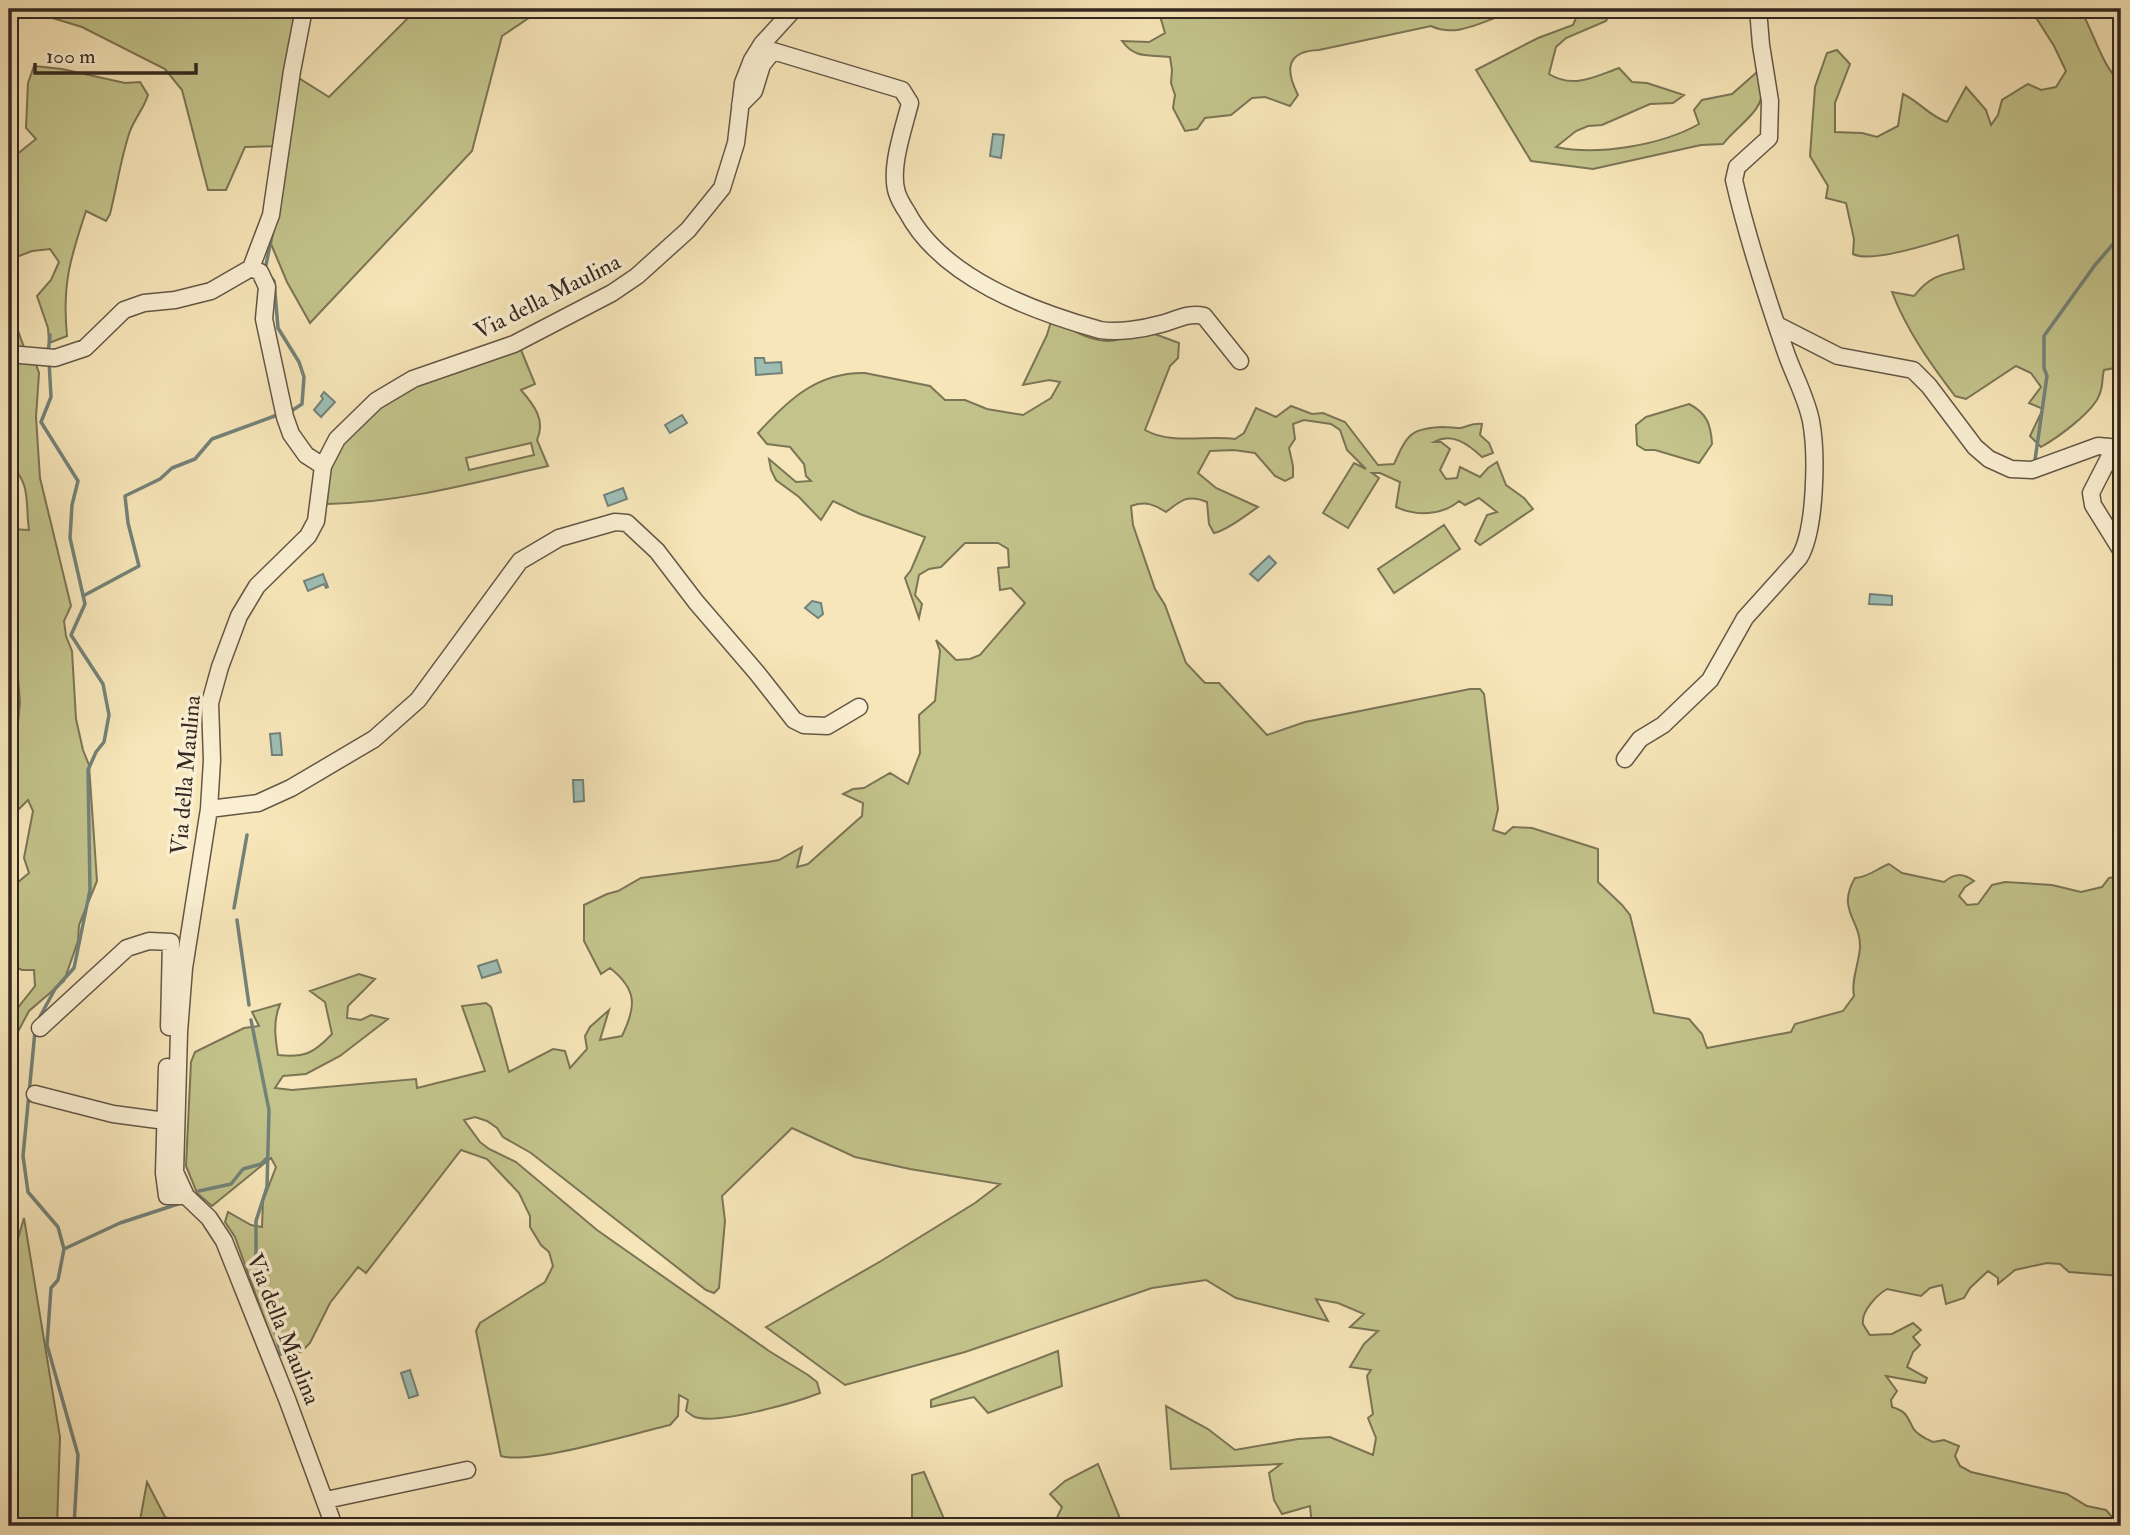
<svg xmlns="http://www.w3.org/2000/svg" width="2130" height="1535" font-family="'IM FELL Double Pica',serif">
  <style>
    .green { fill: #c3c38b; stroke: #7b7556; stroke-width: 2; fill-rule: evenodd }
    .water { fill: #9ebeb4; stroke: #738279; stroke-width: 2 }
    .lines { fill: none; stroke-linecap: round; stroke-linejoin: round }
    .stream { stroke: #738279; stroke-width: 3.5 }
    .minor-casing { stroke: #645747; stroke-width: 19 }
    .minor { stroke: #faefd2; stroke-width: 16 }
    .labels { text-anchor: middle; stroke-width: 7; stroke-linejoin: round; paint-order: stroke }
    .street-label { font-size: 23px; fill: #332721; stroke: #faefd2 }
  </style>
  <rect width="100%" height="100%" fill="#f7e6b9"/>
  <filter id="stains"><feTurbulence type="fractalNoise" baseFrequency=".00286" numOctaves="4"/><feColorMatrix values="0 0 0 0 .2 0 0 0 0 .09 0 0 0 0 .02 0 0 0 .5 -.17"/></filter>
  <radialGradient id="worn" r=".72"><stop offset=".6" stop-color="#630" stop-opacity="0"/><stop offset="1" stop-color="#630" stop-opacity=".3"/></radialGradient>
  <path class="green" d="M23,9H304L294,75L329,97L409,17L423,9H542L502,36L472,151L310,323L287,282L271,244L281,146L245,147L226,190H208L182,90L165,69L82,27Z
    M1158,9H1494L1506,14C1481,22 1456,38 1431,26L1319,50C1286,51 1285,70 1298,95L1290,106L1265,97L1252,98L1231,115L1205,118L1197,129L1185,131L1173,108L1175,95L1171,83L1172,70L1170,57C1149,54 1136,60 1122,41L1149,42L1165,33Z
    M1567,9H1612L1606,21L1566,38L1556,47L1549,74C1573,89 1594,77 1619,68L1632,82L1647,83L1684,95L1673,103L1650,104L1602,125L1588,126L1576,131L1556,147C1598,156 1662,145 1699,124L1694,110L1702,100L1732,94L1757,72C1775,108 1741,120 1723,144L1701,145L1593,169L1531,161L1476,70L1538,38L1573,25L1576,18Z
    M2080,9C2094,32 2101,65 2121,83V367L2104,370C2102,377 2103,386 2100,393C2095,411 2057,438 2041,447L2030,436L2043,409L2029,403L2041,387L2031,373L2016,366L1966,399L1955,396C1930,363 1907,331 1892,292L1914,296C1930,276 1940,275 1964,269L1958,235C1937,242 1872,264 1853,254L1854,239L1846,203L1826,198L1828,186L1810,156L1815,87L1827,53L1837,50L1850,64L1835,103V132L1862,133L1877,137L1898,126L1903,94C1920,102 1929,116 1947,122L1966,87L1986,110L1991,125L1998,115L2002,100L2028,84L2041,90L2056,87L2066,71L2054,46L2035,16L2052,10Z
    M34,66L62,69L125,83L140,82L148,95C144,108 135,118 130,131C121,157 117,186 110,214L106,221L86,211C70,259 62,285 67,336L49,343L48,328L37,296L51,280L59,262L50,249L32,251L14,258L9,244V149L16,155L36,139L26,128L28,83Z
    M9,306L25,350L19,351L9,346Z
    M1052,318C1070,329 1094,345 1116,340C1126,338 1135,333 1144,330L1179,343L1178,358L1170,366L1145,430C1171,445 1206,435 1235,439L1244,433L1256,408L1276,417L1291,406L1312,414L1323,413L1345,422L1378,465L1394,464C1407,435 1410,428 1443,427C1449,427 1455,428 1461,428C1470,426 1471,423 1482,424L1480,435L1489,443L1493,453L1482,457C1468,444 1452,432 1434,442H1441L1450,449L1440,470L1446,479L1457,478L1460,467L1480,477L1488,468L1497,462L1506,485L1524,498L1533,509L1480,545L1475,541L1487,515L1497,512L1479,498L1465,505L1459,501C1442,516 1415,516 1396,507L1400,482L1380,473H1372L1379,478L1348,528L1323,513L1354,463L1366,469L1347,450L1340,430L1331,424L1304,420L1293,424L1295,439L1289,448L1293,466V477L1285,481L1275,476L1255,453L1234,450L1210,451L1198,473L1216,488L1258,507C1246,515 1228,530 1214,533L1209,524L1207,502C1188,494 1181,500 1166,512C1153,504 1146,501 1131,506L1133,525L1155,589L1165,605L1186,663L1205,683H1219L1267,735L1305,722L1470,689H1480L1484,694L1498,809L1493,830L1505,834L1513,827L1532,828L1598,849V882L1622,905L1630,915L1654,1013L1689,1019L1702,1034L1707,1048L1791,1032L1795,1024L1843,1011L1854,996C1851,979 1859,964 1860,947C1861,920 1836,910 1855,878C1869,877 1876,869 1889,864L1902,873L1944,882C1955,873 1963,873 1974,881L1965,887L1959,896L1967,905L1978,904L1992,885L2005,882L2052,885L2081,892L2102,887L2109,878L2121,876V1276L2069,1272L2060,1264L2047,1263L2015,1270L1998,1284V1278L1988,1271L1970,1288L1964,1298L1946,1304L1942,1285L1930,1288L1921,1296L1887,1289C1877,1295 1861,1311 1863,1324C1864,1326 1869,1334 1870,1335L1892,1334L1913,1323L1921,1330L1913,1337L1920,1345L1913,1352L1907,1367L1927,1378L1925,1383L1886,1376L1897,1391L1891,1400L1892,1407C1906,1411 1907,1416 1913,1428C1917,1435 1926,1439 1933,1442L1944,1440L1959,1446L1955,1456L1960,1466L1971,1472L2067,1494L2087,1506L2106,1510L2120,1526H1312L1310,1506L1282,1514L1274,1500L1269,1473L1281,1464L1171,1469L1166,1406L1208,1429L1235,1450L1298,1439L1330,1437L1373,1455L1376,1438L1368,1418L1373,1414L1367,1376L1371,1370L1350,1367L1364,1344L1378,1331L1350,1327L1364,1314L1338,1303L1316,1299L1328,1321L1236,1298L1206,1280L1152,1288L965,1352L845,1385L766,1327L881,1261L975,1203L1000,1184L910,1169L855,1157L792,1128L722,1196L725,1221L719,1288L714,1293L706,1290L531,1153L503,1137L497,1128L487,1121L475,1117L464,1120L480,1142L489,1149L516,1162L597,1230L769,1351L808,1375L817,1382L820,1393C797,1402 718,1425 695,1417C692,1416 689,1413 686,1411L688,1400L679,1395L678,1416L670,1425C635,1433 531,1465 501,1456L476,1331L480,1323L545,1282L553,1266L549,1252L541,1245L530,1227V1216L519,1193L487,1159L461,1150L366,1273L358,1267L330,1303L310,1343L301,1352L279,1355L274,1346L235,1237L225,1222L228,1212L251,1225L262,1227L263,1201L276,1167L271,1158L212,1206L197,1193L186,1166L191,1062L195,1052L244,1028L259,1026L252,1012L280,1004C273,1021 275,1037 278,1055C305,1058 314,1053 332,1034L325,1002L310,991L359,974L375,979L348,1006L347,1018L361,1020L371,1015L388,1019L340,1056L306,1074L283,1076L275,1088L292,1090L416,1079L417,1088L485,1071L462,1006L486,1003L491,1007L509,1072L553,1049L565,1051L570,1068L587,1049L585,1036L590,1027L609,1010L600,1040L622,1036C636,1007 638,990 610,968L601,974L584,941V905L607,894L618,891L641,878L768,862L779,860L802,847L797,867L808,864L862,816L863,803L843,794L853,789L864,788L890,773L908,784L920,753L919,715L935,701L940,651L936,640L956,660L970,659L980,655L1025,603L1011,588L1000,590L998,568L1009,567L1008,549L998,543H965L941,567L929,569L919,575L915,595L922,604L919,618L905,578L911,570L925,537L860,514L833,501L821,520L799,497L776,480L771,470L769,459L796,482L811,481L806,476L804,464L790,447L767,444L758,433C788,400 817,372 865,373L930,386L945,400H965L987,409L1023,415L1051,398L1060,382L1049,380L1023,385L1047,335Z
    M519,345L535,384L521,390C534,405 546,420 537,440L548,466C476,482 401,503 327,504L329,469L338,444L361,423L399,392ZM531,443L534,455L469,470L466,458Z
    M34,359L39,373L36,417L40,478L71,606L64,621L66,636L72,651L76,719L83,750L89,765L97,881L79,925L78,941L64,981L29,1011L14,1039L9,1066V1019L35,986L34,970H22L9,964V883H17L29,873L24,858L33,811L28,800L18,810H9V724L18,723L20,702L16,652L9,643V529L29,530C25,503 32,483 9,464V360L13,363Z
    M1689,404C1707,413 1711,425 1712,444L1699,463L1655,450H1645L1637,445L1636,425L1646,417Z
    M1444,525L1460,549L1394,593L1378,569Z
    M9,1145L15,1184L16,1201L9,1245Z
    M24,1218L60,1437L57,1526H9V1269Z
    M1058,1351L1062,1386L988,1413L974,1397L931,1407V1400Z
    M1098,1464L1123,1526H1053L1062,1507L1050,1494L1065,1481Z
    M924,1472L947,1526H912V1475Z
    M147,1482L165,1517L187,1526H139Z"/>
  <path class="water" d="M993,134L1004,135L1001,158L990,156Z
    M755,358H764L765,363L781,362L782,373L756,375Z
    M324,392L335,402L321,417L314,410L323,399L321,396Z
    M682,415L687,423L670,433L665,425Z
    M623,488L627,499L608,506L604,495Z
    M1269,556L1276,563L1258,581L1250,574Z
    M323,574L328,587L326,588L324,584L308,591L304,581Z
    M1870,594L1892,596V605L1869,604Z
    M812,601L821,603L823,614L818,618L805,608Z
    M280,733L282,755H272L270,734Z
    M573,780H583L584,801L574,802Z
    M497,960L501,972L482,978L478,966Z
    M410,1370L418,1395L409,1398L401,1373Z"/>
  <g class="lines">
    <path class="stream" d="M273,230L265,270L274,281L278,328L299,362L304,377L302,404L288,413
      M48,354L50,335
      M2035,460L2047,376L2044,368V336L2095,265L2121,235
      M83,596L139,566L128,523L125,496L160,479L172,468L195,459L212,439L280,414
      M234,908L247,835
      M237,920L249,1005
      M251,1020L269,1110L267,1187L256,1221V1260L281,1354
      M36,1024L55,989L74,968L90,890L88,770L96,752L104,742L109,715L103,684L71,635L85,604L70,538L72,505L78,481L41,422L51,397L49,361
      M35,1031L23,1156L28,1192L58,1227L64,1249L58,1280L51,1288L47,1345L78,1455L74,1526
      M199,1191L231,1184L243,1169L261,1164L267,1158
      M64,1249L120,1223L178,1204"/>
    <g class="minor-casing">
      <path id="minor" d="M740,105L754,91L762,65L773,51L902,90L910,103C904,128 889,168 897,193C899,199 903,206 907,212C942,278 1032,311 1100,330C1118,333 1143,329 1161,324C1176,320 1189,312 1204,316L1240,361
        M251,268L271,215L292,71L304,9
        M1777,325L1838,356L1913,370L1929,386L1975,447L1989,459L2011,469L2032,470L2098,446L2110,447L2111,454L2091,493L2093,505L2121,550
        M9,354L55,358L85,348L124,310L144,303L175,300L211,291L251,268L260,272L267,287L264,319L285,417L291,434L306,455L323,466
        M1625,759L1640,739L1663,725L1710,680L1745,618L1799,558C1816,531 1817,453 1811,421C1806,396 1793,374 1785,350C1766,295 1747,237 1734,180L1737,167L1769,138L1770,101L1761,45L1758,9
        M209,809L258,803L291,788L374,739L418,700L520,561L559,538L615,522L627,523L657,551L696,602L757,673L794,720L804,725L827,726L859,707
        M40,1028L127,948L149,941L171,942L169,1027
        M167,1067L164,1173L167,1196H186
        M35,1094L113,1114L173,1122
        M326,1500L467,1470
        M334,1526L287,1399L224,1241L209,1218L186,1196L175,1172L179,1032L184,968L209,809L212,760L210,703L220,667L239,616L257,586L308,536L316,521L323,466L337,439L376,401L413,379L514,344L612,293L637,276L688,230L722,188L736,143L743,83L752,60L762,44L794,9"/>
    </g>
    <use href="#minor" class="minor"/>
  </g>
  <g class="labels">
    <g class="street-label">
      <text transform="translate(547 296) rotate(-27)" y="8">Via della Maulina</text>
      <text transform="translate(185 775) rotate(-85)" y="8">Via della Maulina</text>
      <text transform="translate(284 1329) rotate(68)" y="8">Via della Maulina</text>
    </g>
  </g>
  <rect width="2130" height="1535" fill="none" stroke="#f7e6b9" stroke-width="35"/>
  <rect x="10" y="10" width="2109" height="1514" fill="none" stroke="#332721" stroke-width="3.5"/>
  <rect x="18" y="18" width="2095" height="1500" fill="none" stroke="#332721" stroke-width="2"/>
  <path d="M35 63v10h161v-10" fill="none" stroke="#332721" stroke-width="3.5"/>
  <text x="46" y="63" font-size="21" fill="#332721" stroke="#faefd2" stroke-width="5" paint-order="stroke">100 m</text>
  <rect width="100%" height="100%" filter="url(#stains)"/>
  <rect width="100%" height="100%" fill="url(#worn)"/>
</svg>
